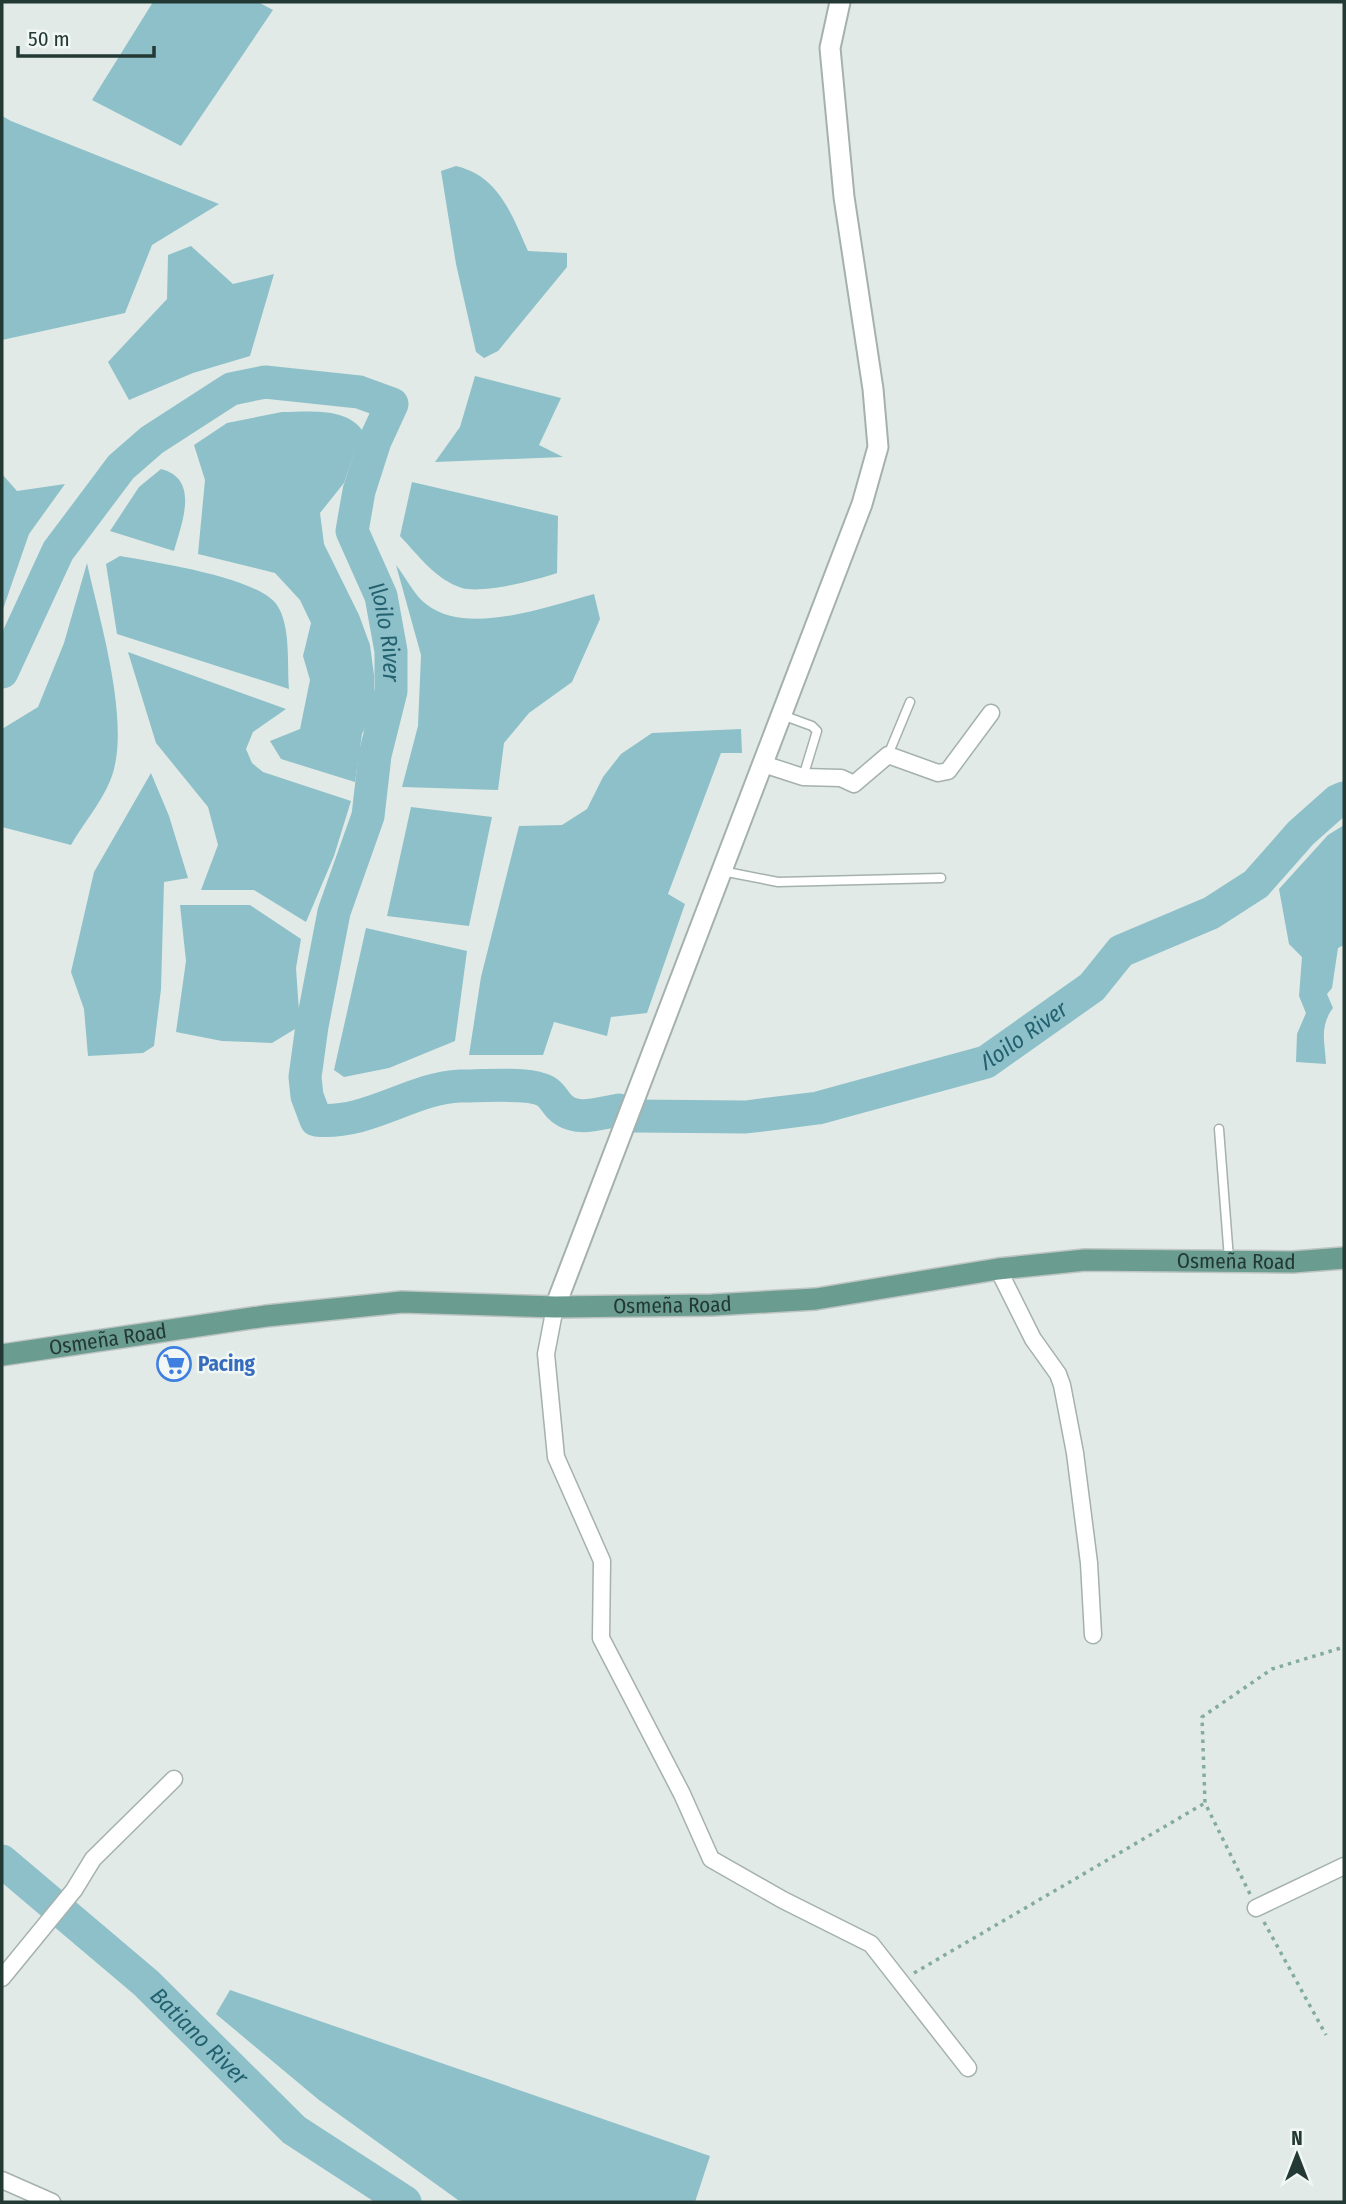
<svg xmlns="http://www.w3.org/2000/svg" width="1346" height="2204" font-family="'Fira Sans Condensed',sans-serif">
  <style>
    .water { fill: #8ec0ca }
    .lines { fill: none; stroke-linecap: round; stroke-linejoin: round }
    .river { stroke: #8ec0ca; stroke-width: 33 }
    .service-casing { stroke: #a4b1ad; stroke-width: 11 }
    .minor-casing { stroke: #a4b1ad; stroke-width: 19 }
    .tertiary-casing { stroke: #a4b1ad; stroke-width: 23 }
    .primary-casing { stroke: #bdc4c2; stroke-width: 24 }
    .path { stroke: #84aba0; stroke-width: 3.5; stroke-dasharray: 3.5 5; stroke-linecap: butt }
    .service { stroke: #fff; stroke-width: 8 }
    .minor { stroke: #fff; stroke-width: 16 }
    .tertiary { stroke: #fff; stroke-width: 19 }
    .primary { stroke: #6a9c90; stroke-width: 21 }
    .labels { text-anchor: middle; stroke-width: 5; stroke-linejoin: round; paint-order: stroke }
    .street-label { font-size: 21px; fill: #233934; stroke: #f1f7f4 }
    .shop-label { font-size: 21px; font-weight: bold; fill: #366cbe; stroke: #f1f7f4; text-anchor: start }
    .water-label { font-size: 23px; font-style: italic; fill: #23616f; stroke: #f1f7f4 }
  </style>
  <rect width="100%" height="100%" fill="#e1eae6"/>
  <path class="water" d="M153,2H258L273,10L181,146L92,100Z
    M2,116L11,121L219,204L152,245L125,313L2,340Z
    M456,166C499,176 512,215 528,251L567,253V267L498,351L484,358L476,352L456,264L441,171Z
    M191,246L233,284L274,274L250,356L193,373L129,400L108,362L167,299L168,255Z
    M475,376L561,398L539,445L563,457L435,462L460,427Z
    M282,412C308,412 345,407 362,430L344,483L320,513L324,544L359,615L370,645L374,675V711L362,734L355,782L281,759L270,741L300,729L310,680L303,656L311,623L300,600L275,573L198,554L205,480L194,445L227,423Z
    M161,469C200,479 182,522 174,551L110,531L139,487Z
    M2,474L17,491L65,484L29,534L2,612Z
    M412,482L558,516L557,573C536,580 483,594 462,588C436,580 418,555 400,536Z
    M120,556C153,562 258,577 277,605C291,626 287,664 289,689L117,634L106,564Z
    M87,563C99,619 133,727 110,781C101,803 83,824 71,845L2,827V729L38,707L64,643Z
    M396,565C405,576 414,595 426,604C467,637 549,606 594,594L600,619L572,682L529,713L504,743L498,790L402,787L418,726L421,655Z
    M128,652L286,709L253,732L246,749L252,763L263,772L351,801L334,856L306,922L254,890H201L218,845L208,807L156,743Z
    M741,729L742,753H721L668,894L685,904L647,1013L611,1017L607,1036L554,1022L543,1055H469L481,977L519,826L562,825L587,809L603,777L621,754L652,733Z
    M151,773L169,816L188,878L164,882L161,989L154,1046L143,1053L88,1056L84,1009L71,972L94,872Z
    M411,807L492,817L469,926L387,916Z
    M1344,825V945L1338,948L1332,988L1327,994L1333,1008C1319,1027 1325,1042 1326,1064L1296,1062L1297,1034L1306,1013L1299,996L1302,957L1289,944L1279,889L1328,835Z
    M180,905H250L301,939L296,968L300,1026L272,1043L222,1041L176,1032L186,961Z
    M366,928L467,951L455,1041L389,1068L344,1077L334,1070Z
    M230,1990L710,2156L695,2202H467L458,2200L319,2100L216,2014Z"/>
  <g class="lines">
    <g class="river">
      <path id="s1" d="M2,672L58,551L121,467L152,440L231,389L265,382L359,392L392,404L375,441L359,491L352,531L381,596L391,651V691L375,755L368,816L334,912L312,1026L305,1077L307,1096L316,1120C369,1125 411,1088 460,1086C478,1086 525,1083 540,1089C551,1092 552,1098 559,1106C575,1123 599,1113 619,1110"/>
      <path id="s2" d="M635,1116L746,1117L818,1108L986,1062L1092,987L1121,951L1211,913L1256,884L1301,833L1337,801L1344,798"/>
      <path id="s3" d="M2,1861L146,1983L294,2130L405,2202"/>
    </g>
    <g class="service-casing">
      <path id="service" d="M782,715L812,726L817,731L803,777
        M888,755L910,702
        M722,871L778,882L941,878
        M1219,1129L1229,1259"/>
    </g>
    <g class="minor-casing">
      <path id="minor" d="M763,764L803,777L841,778L854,784L888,755L938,773L948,771L991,713
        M998,1269L1033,1339L1058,1374L1062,1385L1075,1453L1089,1563L1093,1635
        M555,1307L546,1354L556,1457L602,1561L601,1638L682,1794L711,1859L783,1900L871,1944L968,2068
        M1256,1908L1344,1866
        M2,1978L74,1890L93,1859L174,1779
        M2,2180L52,2202"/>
    </g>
    <g class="tertiary-casing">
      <path id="tertiary" d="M555,1307L862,504L878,447L873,389L844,197L830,48L840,2"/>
    </g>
    <g class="primary-casing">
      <g id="primary">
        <path id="s4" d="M2,1355L266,1316L402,1302L555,1307L712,1305L816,1299L998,1269L1085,1260L1293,1262L1344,1258"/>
      </g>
    </g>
    <path class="path" d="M1250,1894L1205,1803L1202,1717L1272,1669L1344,1647
      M1264,1922L1326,2035
      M914,1973L1205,1803"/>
    <use href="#service" class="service"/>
    <use href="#minor" class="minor"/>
    <use href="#tertiary" class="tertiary"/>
    <use href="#primary" class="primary"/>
  </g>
  <defs>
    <g id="supermarket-ring" transform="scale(1.75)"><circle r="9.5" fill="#f1f7f4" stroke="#3f7fe0" stroke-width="1.5"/><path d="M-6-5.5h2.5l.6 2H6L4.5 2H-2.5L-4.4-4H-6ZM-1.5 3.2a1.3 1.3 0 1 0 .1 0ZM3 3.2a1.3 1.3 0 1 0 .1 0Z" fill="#3f7fe0"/></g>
  </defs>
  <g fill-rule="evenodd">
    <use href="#supermarket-ring" x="174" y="1364"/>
  </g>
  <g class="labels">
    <g class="street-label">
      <text dy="7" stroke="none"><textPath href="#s4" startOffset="1241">Osmeña Road</textPath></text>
      <text dy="7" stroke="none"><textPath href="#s4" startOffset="674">Osmeña Road</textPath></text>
      <text dy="7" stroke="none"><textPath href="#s4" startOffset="107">Osmeña Road</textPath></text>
    </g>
    <g class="shop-label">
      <text x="198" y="1371">Pacing</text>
    </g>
    <g class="water-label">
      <text dy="8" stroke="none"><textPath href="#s1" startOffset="779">Iloilo River</textPath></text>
      <text dy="8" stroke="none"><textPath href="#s2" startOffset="404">Iloilo River</textPath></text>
      <text dy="8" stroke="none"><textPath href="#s3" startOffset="264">Batiano River</textPath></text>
    </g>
  </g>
  <rect width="1346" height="2204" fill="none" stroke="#233934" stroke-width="7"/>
  <g transform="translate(1297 2155)" stroke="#f1f7f4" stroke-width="5" paint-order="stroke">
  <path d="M0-5L12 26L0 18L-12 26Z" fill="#233934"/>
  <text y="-10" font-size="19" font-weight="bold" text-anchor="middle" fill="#233934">N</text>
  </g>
  <path d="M18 46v10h136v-10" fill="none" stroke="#233934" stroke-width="3.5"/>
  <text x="28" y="46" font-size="21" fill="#233934" stroke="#f1f7f4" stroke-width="5" paint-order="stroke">50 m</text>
</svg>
